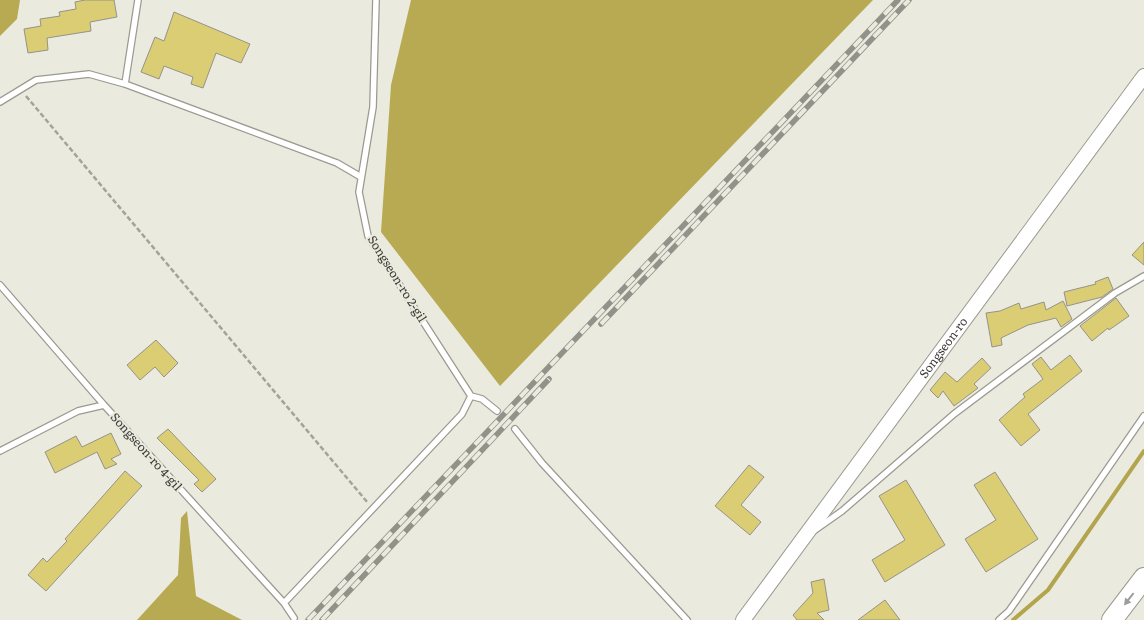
<svg xmlns="http://www.w3.org/2000/svg" width="1144" height="620" font-family="Literata,serif">
  <style>
    .forest { fill: #b8aa52 }
    .lines { fill: none; stroke-linecap: round; stroke-linejoin: round }
    .stream { stroke: #b3a54d; stroke-width: 4 }
    .building { fill: #dbcd74; stroke: #959389 }
    .service-casing { stroke: #9b9a90; stroke-width: 8 }
    .tertiary-casing { stroke: #9b9a90; stroke-width: 16 }
    .motorway-casing { stroke: #9b9a90; stroke-width: 22 }
    .path { stroke: #a4a39b; stroke-width: 2.5; stroke-dasharray: 5 2.5; stroke-linecap: butt }
    .service { stroke: #fff; stroke-width: 5.5 }
    .tertiary { stroke: #fff; stroke-width: 14 }
    .motorway { stroke: #fff; stroke-width: 20 }
    .rail-casing { stroke: #93928a; stroke-width: 5.5 }
    .rail { stroke: #ebeadf; stroke-width: 4; stroke-dasharray: 11; stroke-linecap: butt }
    .oneway { fill: #9e9d9b }
    .labels { text-anchor: middle; stroke-width: 4.5; stroke-linejoin: round; paint-order: stroke }
    .street-label { font-size: 12px; fill: #3c3b37; stroke: #ebeadf }
  </style>
  <rect width="100%" height="100%" fill="#ebeadf"/>
  <path class="forest" d="M0,0H20L17,19L0,36Z
    M411,0H873L500,386L381,232L391,85Z
    M187,511L196,596L242,620H137L178,575L181,518Z"/>
  <g class="lines">
    <path class="stream" d="M1013,620L1048,590L1144,451"/>
  </g>
  <path class="building" d="M85,0H114L117,17L90,22L91,31L47,38L48,50L28,53L24,29L41,26L40,19L60,16L59,12L76,9L75,2Z
    M174,12L250,44L241,63L216,53L203,88L191,84L193,77L164,66L159,79L141,72L155,37L164,41Z
    M1144,242V265L1132,255Z
    M1108,277L1113,289L1102,297L1067,306L1064,292L1096,284L1095,282Z
    M1116,298L1129,316L1109,330L1108,328L1092,341L1080,326Z
    M1063,301L1072,319L1061,327L1056,318L1028,325L1001,338L1002,345L992,347L986,313L1000,311L1019,303L1021,309L1044,302L1046,310Z
    M156,340L178,363L164,377L155,367L140,380L127,365Z
    M1070,355L1082,371L1028,414L1040,430L1021,446L999,420L1025,397L1023,394L1043,379L1032,364L1041,357L1051,370Z
    M982,358L991,368L974,384L978,388L954,406L943,391L938,398L930,390L945,372L957,382Z
    M168,429L216,479L202,492L194,484L199,480L157,438Z
    M111,433L121,454L111,459L117,464L105,469L97,452L55,473L45,452L76,436L82,447Z
    M749,465L764,477L741,505L761,522L750,535L715,506Z
    M125,471L142,486L46,591L28,575L43,558L47,562L67,541L65,539Z
    M995,472L1038,539L986,572L965,539L996,520L974,485Z
    M906,480L945,545L885,582L872,560L905,540L879,496Z
    M824,579L829,610L817,613L824,620H797L793,615L813,593L811,582Z
    M885,600L900,620H858Z"/>
  <g class="lines">
    <g class="service-casing">
      <path id="service" d="M376,0L373,107L359,192L368,236L471,396L482,399L497,411
        M125,84L138,0
        M0,102L36,80L89,74L125,84L337,163L361,177
        M0,285L104,405L284,603L294,618
        M515,429L542,463L687,620
        M0,451L78,411L104,405
        M815,530L842,511L954,414L1115,293L1144,276
        M284,603L462,414L471,396
        M999,620L1009,611L1144,416"/>
    </g>
    <g class="tertiary-casing">
      <g id="tertiary">
        <path id="s1" d="M743,620L1144,76"/>
      </g>
    </g>
    <g class="motorway-casing">
      <path id="motorway" d="M1112,620L1144,578"/>
    </g>
    <path class="path" d="M26,96L368,503"/>
    <use href="#service" class="service"/>
    <use href="#tertiary" class="tertiary"/>
    <use href="#motorway" class="motorway"/>
    <g class="rail-casing">
      <path id="rail" d="M601,324L909,0
        M308,620L898,0
        M322,620L549,379"/>
    </g>
    <use href="#rail" class="rail"/>
  </g>
  <defs><path id="oneway-solid" d="M-6-.8H1V-3.2L6.5 0L1 3.2V.8H-6Z" transform="scale(1.25)"/></defs>
  <use class="oneway" href="#oneway-solid" transform="translate(1129 599) rotate(128)"/>
  <g class="labels">
    <g class="street-label">
      <text transform="translate(397 279) rotate(58)" y="4">Songseon-ro 2-gil</text>
      <text dy="4" stroke="none"><textPath href="#s1" startOffset="338">Songseon-ro</textPath></text>
      <text transform="translate(146 452) rotate(48)" y="4">Songseon-ro 4-gil</text>
    </g>
  </g>
</svg>
